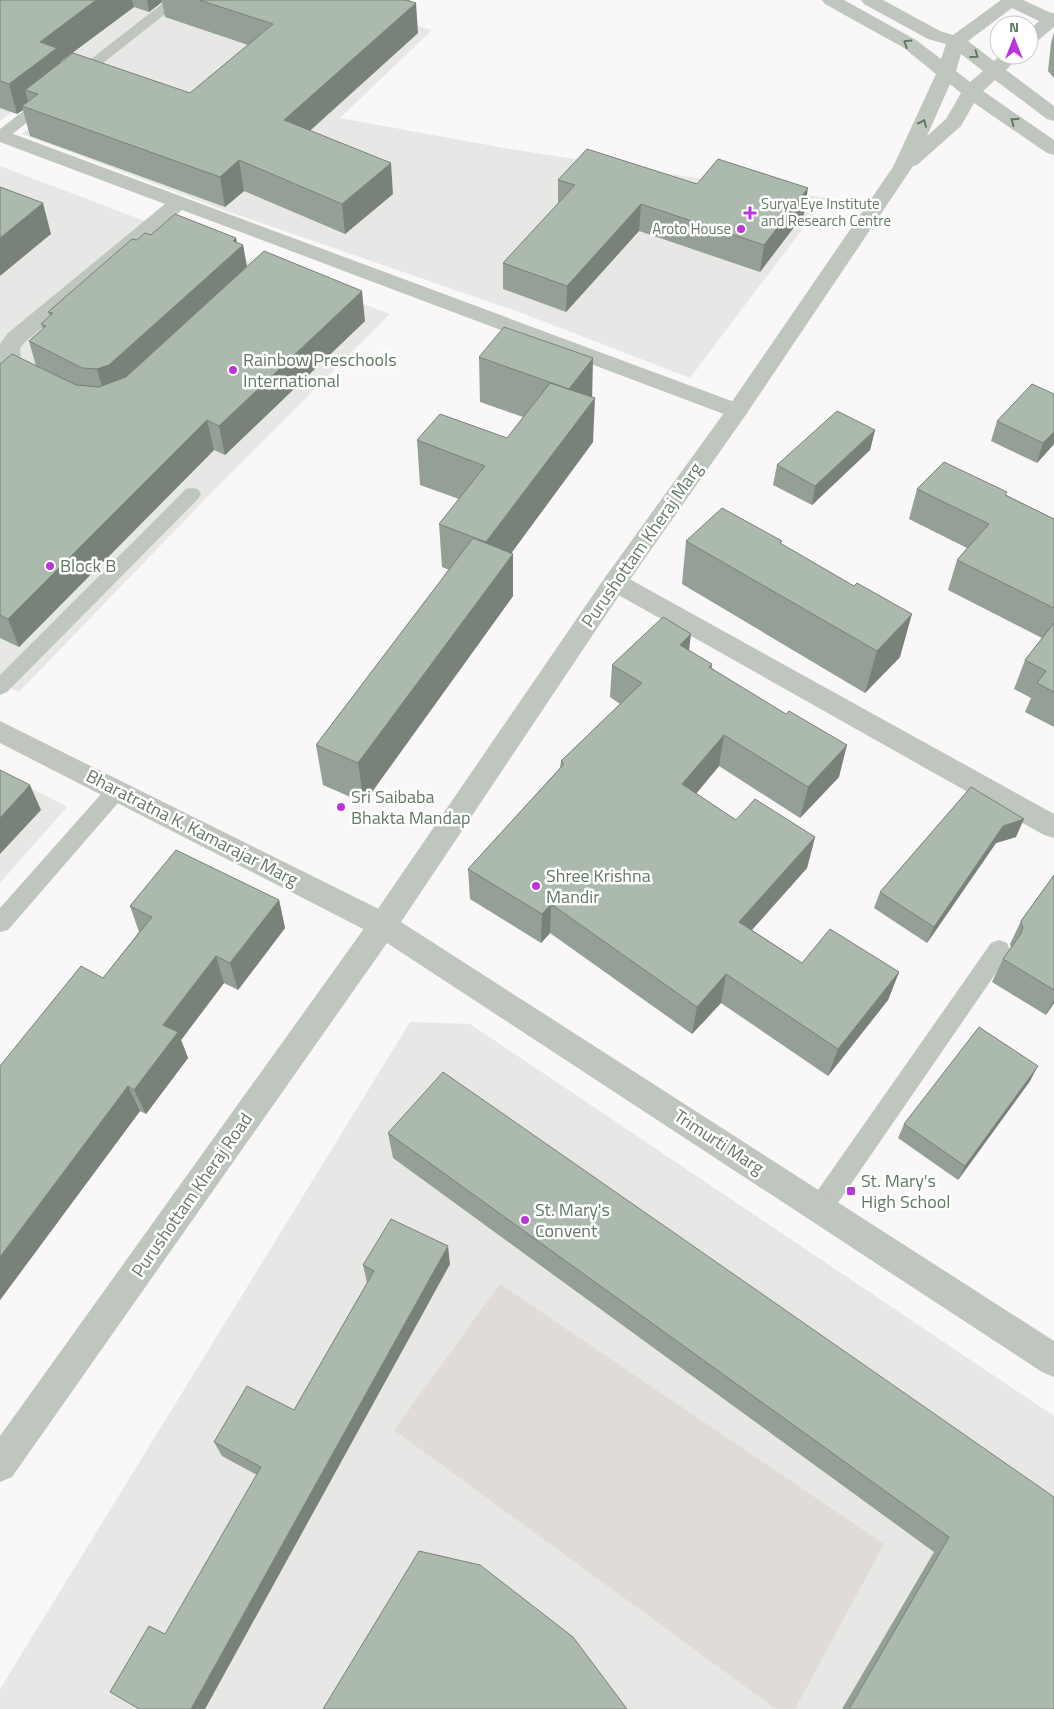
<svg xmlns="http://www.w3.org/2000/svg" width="1054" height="1709" font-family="'Titillium Web',sans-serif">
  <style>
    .built { fill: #e7e8e6 }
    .green { fill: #e0dad8 }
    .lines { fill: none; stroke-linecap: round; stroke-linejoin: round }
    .service { fill: #bec6be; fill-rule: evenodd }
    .minor { fill: #bec6be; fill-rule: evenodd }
    .tertiary { fill: #bec6be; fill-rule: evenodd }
    .wall { fill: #949f95; fill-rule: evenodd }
    .shaded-wall { fill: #788279 }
    .building { fill: #acb9ad; stroke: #788279 }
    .oneway { stroke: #617a62 }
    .poi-dot { fill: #bb36da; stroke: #fff; stroke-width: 2 }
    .labels { text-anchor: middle; stroke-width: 5; stroke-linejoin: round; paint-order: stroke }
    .far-poi-label { font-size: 15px; fill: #617a62; stroke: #fff; text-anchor: start }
    .poi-label { font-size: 18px; fill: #617a62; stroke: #fff; text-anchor: start }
    .street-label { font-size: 18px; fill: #617a62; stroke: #fff }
  </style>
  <rect width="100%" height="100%" fill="#f9f7f8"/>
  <path class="built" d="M0,0H333L432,30L340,118L510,149L826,198L690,378L519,312L229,212L22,134L103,69L79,60L0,121Z
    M0,166L390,314L215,489L19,692L0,683Z
    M0,772L67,807L0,883Z
    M410,1022L470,1024L1054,1416V1709H0V1689Z"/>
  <path class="green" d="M500,1284L884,1544L795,1709H776L394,1430Z"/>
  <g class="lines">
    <path class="service" d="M167,0H183L79,82H69L67,79L69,76Z
      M48,95L53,96L55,99L53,102L6,139L0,140V129L43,96Z
      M192,488L198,489L201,494L198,499L7,692L0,695V675L186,489Z
      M117,782L124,784L127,790L124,796L8,930L0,932V908L110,784Z
      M999,940L1007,943L1010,950L1007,957L829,1216L820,1220L811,1216L808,1208L811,1200L991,943Z"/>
    <path class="minor" d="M0,129L745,406L748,411L745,416L737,419L729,416L182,210L24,343L20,348L21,363L42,375L45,380L42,385C27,389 15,379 2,372L0,369V344L8,333L165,204L0,142Z
      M615,573L624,576L1054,814V838L1044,835L606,588L603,582L606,576Z
      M0,721L393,916L397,925L393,934L383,937L373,934L0,743Z"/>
    <path class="tertiary" d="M822,0H844L916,40L941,59L946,44L928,39L864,4L861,0H883L940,31L953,35L1001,0H1023L1051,13H1054V27L1035,43L1029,44V30L1039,21L1012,8L968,41L994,61L1000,55H1020L1006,70L1054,106V121L1047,119L995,80L983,91L1054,140V155L1047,153L974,103L961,126L917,165L913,166L745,416L624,588L401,922L1054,1341V1377L1042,1372L387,943L12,1477L0,1482V1436L373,916L606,576L729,406L893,167L936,74L904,48L825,4ZM961,54L983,71L970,82L956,71ZM950,84L961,93L946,119L927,136Z"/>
  </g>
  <path class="wall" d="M0,0H410L409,1L418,33L310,131L393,194L345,234L244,191L225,207L30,136L23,110L17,114L0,108ZM162,2L165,17L248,45L190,93L60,63V62L134,7L149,12Z
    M1054,32V78L1048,71L1051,43Z
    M558,180L697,184L804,214L760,272L639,231L566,312L503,289V263L558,204Z
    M151,235L236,238L237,243L243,245L247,267L365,321L225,455L214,450L19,647L0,638V364L36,366L29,341L43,329L41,324L50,316L48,312L137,240Z
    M479,357L592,396L593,442L511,553L513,554V596L364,803L323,785L316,745L449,570L442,567L439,524L459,499L420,485L417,440L507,438L523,417L480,402Z
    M997,421L1054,444L1037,463L991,441Z
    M875,430L870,450L812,505L773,485L777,465Z
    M917,489L1006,495L1054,519V727L1025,712L1031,698L1014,689L1025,660L1042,638L948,590L957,560L967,548L909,519Z
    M686,541L781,544L900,657L865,693L682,584Z
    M689,651L712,664V668L839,777L800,818L719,766L696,794L736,820L815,837L807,868L752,930L802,963L899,972L888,1000L828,1076L721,1003L692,1034L550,933L541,943L470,899L468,869L560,768L561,761L620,704L610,697L612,665Z
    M971,787L1016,837L996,843L927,943L874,908L880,892Z
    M1054,875V1003L1046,1015L992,982L1003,959L1011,948L1010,944L1021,921Z
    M279,900L285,928L238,990L224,983L181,1040L188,1058L146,1114L140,1111L0,1300V1066L103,978L139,932L130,906Z
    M1030,1081L958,1180L898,1138L904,1124Z
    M388,1133L1054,1497V1709H842L934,1552L393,1158Z
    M450,1264L205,1709H138L257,1475L222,1456L214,1442L294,1410L367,1283L363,1265Z"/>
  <path class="shaded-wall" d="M96,0H132L134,7L60,62L64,78L38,94L25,90L29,105L22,106L23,110L17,114L9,84L40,42Z
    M147,0H161L162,2L149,12Z
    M416,3L418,33L288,150L284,120Z
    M239,160L244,191L225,207L220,177Z
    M391,163L393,194L345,234L342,204Z
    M808,188L804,214L760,272L764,245Z
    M43,203L51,234L0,276V238Z
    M641,204L639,231L566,312L567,286Z
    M236,238L238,249L243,245L248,273L105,397L97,369Z
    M362,291L365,321L225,455L219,426Z
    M593,358L592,403L569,389Z
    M595,398L593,442L488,585L486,542Z
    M207,420L214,450L19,647L8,619Z
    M875,430L870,450L812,505L815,486Z
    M1054,432V444L1037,463L1043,443Z
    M513,554V596L364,803L358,763Z
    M912,614L900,657L865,693L877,651Z
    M691,634L687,667L680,645Z
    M724,735L719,766L678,815L682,784Z
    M847,745L839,777L800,818L808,787Z
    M30,785L41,810L0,854V818Z
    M1024,819L1016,837L996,843L927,943L934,927L1003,826Z
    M815,837L807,868L733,951L739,922Z
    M279,900L285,928L238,990L230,963Z
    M551,904L550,933L541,943L542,914Z
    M216,956L224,983L181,1040L188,1058L146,1114L134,1090L163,1025Z
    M899,972L888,1000L828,1076L838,1049Z
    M726,974L721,1003L692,1034L697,1007Z
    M1054,1000V1003L1046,1015Z
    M1038,1066L1030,1081L958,1180L965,1166Z
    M128,1086L140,1111L0,1300V1257Z
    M448,1246L450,1264L205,1709H191Z"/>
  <path class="building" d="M0,0H96L40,42L57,48L9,84L0,81Z
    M199,0H406L416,3L284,120L391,163L342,204L239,160L220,177L22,106L38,94L25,90L73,53L190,93L273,24Z
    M587,149L697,184L718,159L808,188L764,245L641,204L567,286L503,263L575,185L558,180Z
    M0,187L43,203L0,238Z
    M175,214L236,238L233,241L243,245L109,365L97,369L82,368L29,341L46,326L41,324L53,313L48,312L132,239L137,240L145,233L151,235Z
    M264,251L362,291L219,426L207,420L8,619L0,615V364L12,354L76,385L99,387L126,377Z
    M504,327L593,358L569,389L479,357Z
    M550,383L595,398L486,542L439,524L485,466L417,440L440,414L507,438Z
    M1032,384L1054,394V432L1043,443L997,421Z
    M837,411L875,430L815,486L777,465Z
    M944,462L1007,492L1005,495L1054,519V608L957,560L989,524L917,489Z
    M722,508L782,541L780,543L854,586L857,583L912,614L877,651L686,541Z
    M473,538L513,554L358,763L316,745Z
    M663,617L691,634L680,645L712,664L709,667L786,714L789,711L847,745L808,787L724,735L682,784L736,820L755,799L815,837L739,922L802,963L830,929L899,972L838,1049L726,974L697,1007L551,904L542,914L468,869L564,764L561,761L642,683L612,665Z
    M1054,623V692L1037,683L1046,671L1025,660Z
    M0,770L30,785L0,818Z
    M971,787L1024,819L1003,826L934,927L880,892Z
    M176,850L279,900L230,963L216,956L163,1025L178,1032L134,1090L128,1086L0,1257V1066L81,966L103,978L152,917L130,906Z
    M1054,875V990L1003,959L1020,935L1023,928L1021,921Z
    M979,1027L1038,1066L965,1166L904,1124Z
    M443,1072L1054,1497V1709H849L949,1537L388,1133Z
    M391,1219L448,1246L191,1709H139L110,1692L149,1626L165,1634L261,1467L214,1442L247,1386L294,1410L374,1271L363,1265Z
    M419,1551L480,1565L573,1637L627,1709H323Z"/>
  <defs><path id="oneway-chevron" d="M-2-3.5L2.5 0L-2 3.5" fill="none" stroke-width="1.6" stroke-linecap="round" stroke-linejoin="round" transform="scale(1.25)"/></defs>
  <g class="oneway">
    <use href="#oneway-chevron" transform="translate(907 43) rotate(-148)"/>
    <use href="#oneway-chevron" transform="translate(975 55) rotate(36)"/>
    <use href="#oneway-chevron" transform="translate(1014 121) rotate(-145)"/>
    <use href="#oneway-chevron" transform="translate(923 123) rotate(-66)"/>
  </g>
  <g class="poi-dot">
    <path d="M747.5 205.5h5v5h5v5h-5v5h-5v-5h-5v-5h5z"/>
    <circle cx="741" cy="229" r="5"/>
    <circle cx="233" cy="370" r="5"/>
    <circle cx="50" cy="566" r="5"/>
    <circle cx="341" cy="807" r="5"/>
    <circle cx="536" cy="886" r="5"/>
    <rect x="846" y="1186" width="10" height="10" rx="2.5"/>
    <circle cx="525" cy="1220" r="5"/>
  </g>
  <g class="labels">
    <g class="far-poi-label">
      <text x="761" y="209">Surya Eye Institute<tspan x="761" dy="17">and Research Centre</tspan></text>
      <text x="731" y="234" text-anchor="end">Aroto House</text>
    </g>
    <g class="poi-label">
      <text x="243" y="366">Rainbow Preschools<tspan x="243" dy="21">International</tspan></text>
      <text x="60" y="572">Block B</text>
      <text x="351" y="803">Sri Saibaba<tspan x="351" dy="21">Bhakta Mandap</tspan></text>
      <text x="546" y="882">Shree Krishna<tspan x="546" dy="21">Mandir</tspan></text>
      <text x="861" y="1187">St. Mary's<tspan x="861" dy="21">High School</tspan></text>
      <text x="535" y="1216">St. Mary's<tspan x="535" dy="21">Convent</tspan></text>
    </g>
    <g class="street-label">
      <text transform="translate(642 545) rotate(-55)" y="6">Purushottam Kheraj Marg</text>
      <text transform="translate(192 828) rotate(27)" y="6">Bharatratna K. Kamarajar Marg</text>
      <text transform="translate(719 1142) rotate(33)" y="6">Trimurti Marg</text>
      <text transform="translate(192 1195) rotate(-55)" y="6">Purushottam Kheraj Road</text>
    </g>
  </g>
  <g transform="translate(1014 40)"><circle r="24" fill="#ffffff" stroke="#c0cac0"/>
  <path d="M0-4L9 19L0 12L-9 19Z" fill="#bb36da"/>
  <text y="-8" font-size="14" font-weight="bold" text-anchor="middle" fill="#617a62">N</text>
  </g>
</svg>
